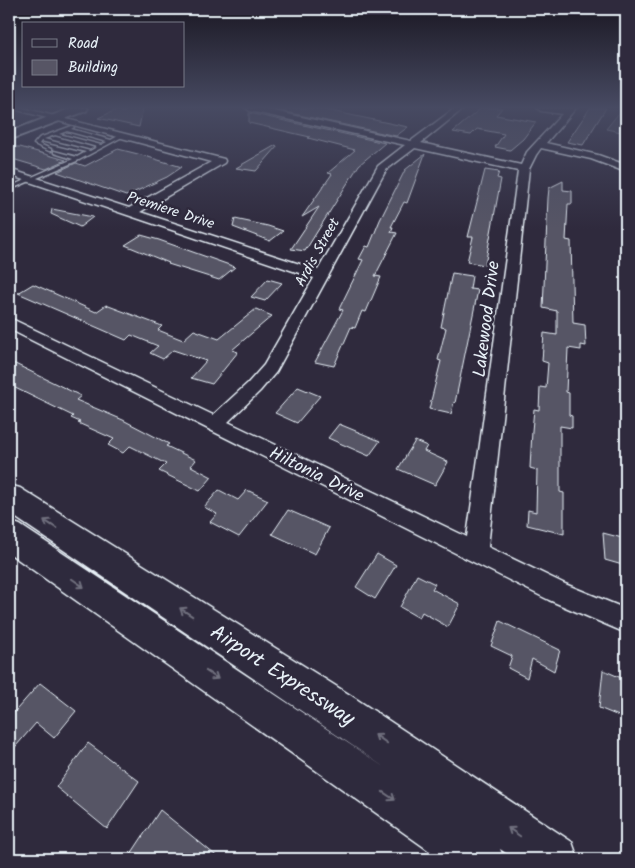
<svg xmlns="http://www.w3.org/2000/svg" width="635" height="868" font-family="Kalam,sans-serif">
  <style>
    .green { fill: #464455; stroke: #979aa6 }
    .building { fill: #575565; stroke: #e8f1f8 }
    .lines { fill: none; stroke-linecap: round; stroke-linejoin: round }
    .service-casing { stroke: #e8f1f8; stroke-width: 3 }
    .minor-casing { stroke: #e8f1f8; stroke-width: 3 }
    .secondary-casing { stroke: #e8f1f8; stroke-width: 4 }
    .primary-casing { stroke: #e8f1f8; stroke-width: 3 }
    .service { fill: #2f2a3d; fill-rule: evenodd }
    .minor { fill: #2f2a3d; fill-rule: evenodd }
    .secondary { fill: #2f2a3d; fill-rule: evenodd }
    .primary { fill: #2f2a3d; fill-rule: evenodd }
    .oneway { stroke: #70707e }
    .labels { text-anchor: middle; stroke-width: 5; stroke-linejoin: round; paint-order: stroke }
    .far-street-label { font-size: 15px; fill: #e8f1f8; stroke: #2f2a3d }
    .street-label { font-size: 18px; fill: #e8f1f8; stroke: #2f2a3d }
    .near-street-label { font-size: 21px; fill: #e8f1f8; stroke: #2f2a3d }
  </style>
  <rect width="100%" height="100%" fill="#2f2a3d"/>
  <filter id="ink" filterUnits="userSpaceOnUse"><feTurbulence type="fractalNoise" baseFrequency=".02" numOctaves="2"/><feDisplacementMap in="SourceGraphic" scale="10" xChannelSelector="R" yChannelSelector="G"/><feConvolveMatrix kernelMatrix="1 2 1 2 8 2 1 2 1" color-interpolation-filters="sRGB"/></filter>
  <g filter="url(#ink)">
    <path class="green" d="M618,114L626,115V133L606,129Z"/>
    <path class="building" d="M132,108H143L139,127L98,118L116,110L123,112Z
      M267,108H317L408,127L396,136Z
      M481,108H502L496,115L536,122L523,139L510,150L495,147L504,134L477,129L471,135L453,132Z
      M590,108H606L583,145L567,142Z
      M249,113L385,143L359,165L305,251L291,249L319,207L302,217L332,174L328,173L355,150L308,138L310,137L249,123Z
      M276,145L277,147L256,171L236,168Z
      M16,147H20L66,160L46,169L9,158V150Z
      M118,149L138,154L182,167L167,177L126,196L57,172L76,163L85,166Z
      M425,154L407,203L404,202L391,227H393L391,232L397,233L375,276L381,277L366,312L362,311L355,328L351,327L334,366L315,362L343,310L339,309L363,260L359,259L366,246L369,247L380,220L405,170Z
      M485,170L499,172L497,178L501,179L485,265L467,262L473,237H468Z
      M563,181V190L572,191V204H568L566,240L571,241L573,323L585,325L586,346L581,345V350L568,348L566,392L569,393V415L572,416V428L560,426V492L564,493V534L527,525L528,510L536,512L537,470L530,468L532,431L534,409L539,410L540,387L546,388L548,363L542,361L544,333L557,335V311L543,308L548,198L549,188Z
      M52,209L93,217L80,227L51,214Z
      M235,219L268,226L283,231L270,241L233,227Z
      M141,235L159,240L235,267L219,280L168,264L169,263L125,245Z
      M452,273L472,276L470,289L478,290L455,403L454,402L451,414L429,409L441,361L438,360L446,328L441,327Z
      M268,279L282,283L265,301L251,297Z
      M33,284L96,312L106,305L162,326L158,330L183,340L194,330L219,339L256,309L272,316L232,350L238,352L212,384L191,378L206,361L173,350L163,359L150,353L158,346L131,335L126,340L18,293Z
      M9,361L81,396L76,400L123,420L169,444L166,446L196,460L191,466L212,477L200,491L159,471L166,464L130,446L123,453L108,445L114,439L78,423L80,422L71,418L73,416L9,385Z
      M298,387L320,396L297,423L275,413Z
      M339,424L380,441L369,456L328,438Z
      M415,441L427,446L424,451L448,462L435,485L398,469Z
      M219,490L238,500L247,490L268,500L239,537L210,522L217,514L204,507Z
      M288,510L329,528L315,554L272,534Z
      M603,533L626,539V566L605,560Z
      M377,554L396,565L375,599L356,587Z
      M417,575L435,584L432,589L460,604L448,627L422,612L419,618L400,607Z
      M500,621L560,650L554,671L532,659L527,678L508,668L512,656L491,646Z
      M603,670L626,680V719L599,708Z
      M40,683L76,711L54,738L36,723L9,754V718Z
      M88,743L139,781L107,829L56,787Z
      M160,810L220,859H137L131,854Z"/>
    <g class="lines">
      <g class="service-casing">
        <path id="service" d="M72,126L74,127L71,129L111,140L120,135L124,136L79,160L9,190V187L73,159L54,153V151L77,157L86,152L41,141L39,144L51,149V151H49L34,144L39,138ZM67,131L107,142L101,145L59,134ZM55,135L97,147L90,151L44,139Z"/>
      </g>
      <g class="minor-casing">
        <path id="minor" d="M10,108H23L224,159L225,161L224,163L140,212L318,270L378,166L405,145L250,111L246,108H260L411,141L455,108H464L421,143L521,165L527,152L562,114L541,111L537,108H576L546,143L598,155L626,165V172L591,159L541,148L536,155L529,169L488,547L565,584L626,609V633L549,600L9,329V318L14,320L213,415L248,383L264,365L314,278L9,175V169L129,208L211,162ZM415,148L518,171L467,537L228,422L260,391L276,372L386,170Z"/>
      </g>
      <g class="secondary-casing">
        <path id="secondary" d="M72,108H88L86,111L9,140V132Z"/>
      </g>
      <g class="primary-casing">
        <path id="primary" d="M9,485L20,488L350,695L572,842L578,859H515L500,849L504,859H441L9,553V521L20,525L384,767L9,513Z"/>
      </g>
      <use href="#service" class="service"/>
      <use href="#minor" class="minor"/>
      <use href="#secondary" class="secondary"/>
      <use href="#primary" class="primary"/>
    </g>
    <defs><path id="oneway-shaft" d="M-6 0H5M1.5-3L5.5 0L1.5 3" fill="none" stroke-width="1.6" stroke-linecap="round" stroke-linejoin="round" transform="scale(1.25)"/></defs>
    <g class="oneway">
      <use href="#oneway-shaft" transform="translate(50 524) rotate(-147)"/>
      <use href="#oneway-shaft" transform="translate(78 583) rotate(35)"/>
      <use href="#oneway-shaft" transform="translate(186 612) rotate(-147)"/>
      <use href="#oneway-shaft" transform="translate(212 675) rotate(34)"/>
      <use href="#oneway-shaft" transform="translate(381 739) rotate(-145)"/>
      <use href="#oneway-shaft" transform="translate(389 796) rotate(34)"/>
      <use href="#oneway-shaft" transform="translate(514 832) rotate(-145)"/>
    </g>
  </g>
  <linearGradient id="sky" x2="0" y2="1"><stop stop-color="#1a1722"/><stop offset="0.47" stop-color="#474a62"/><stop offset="1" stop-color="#474a62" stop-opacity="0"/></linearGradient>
  <rect width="635" height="229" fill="url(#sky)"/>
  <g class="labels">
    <g class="far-street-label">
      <text transform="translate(171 210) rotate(18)" y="5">Premiere Drive</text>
      <text transform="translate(317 252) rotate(-61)" y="5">Ardis Street</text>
    </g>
    <g class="street-label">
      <text transform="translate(486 319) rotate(-83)" y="6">Lakewood Drive</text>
      <text transform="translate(317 474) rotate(26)" y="6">Hiltonia Drive</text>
    </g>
    <g class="near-street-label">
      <text transform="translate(283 675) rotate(33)" y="7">Airport Expressway</text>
    </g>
  </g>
  <rect width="635" height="868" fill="none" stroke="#2f2a3d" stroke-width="30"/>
  <rect x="15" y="15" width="605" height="838" fill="none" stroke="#e8f1f8" stroke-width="2" filter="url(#ink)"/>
  <rect x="22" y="22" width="162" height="65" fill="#2f2a3d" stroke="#797a88"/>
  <rect x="32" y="39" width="25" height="8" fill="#2f2a3d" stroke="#797a88"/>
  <text x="68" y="48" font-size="15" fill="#e8f1f8">Road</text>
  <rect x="32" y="60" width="25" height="15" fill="#575565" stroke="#797a88"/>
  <text x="68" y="72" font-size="15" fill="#e8f1f8">Building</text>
</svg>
